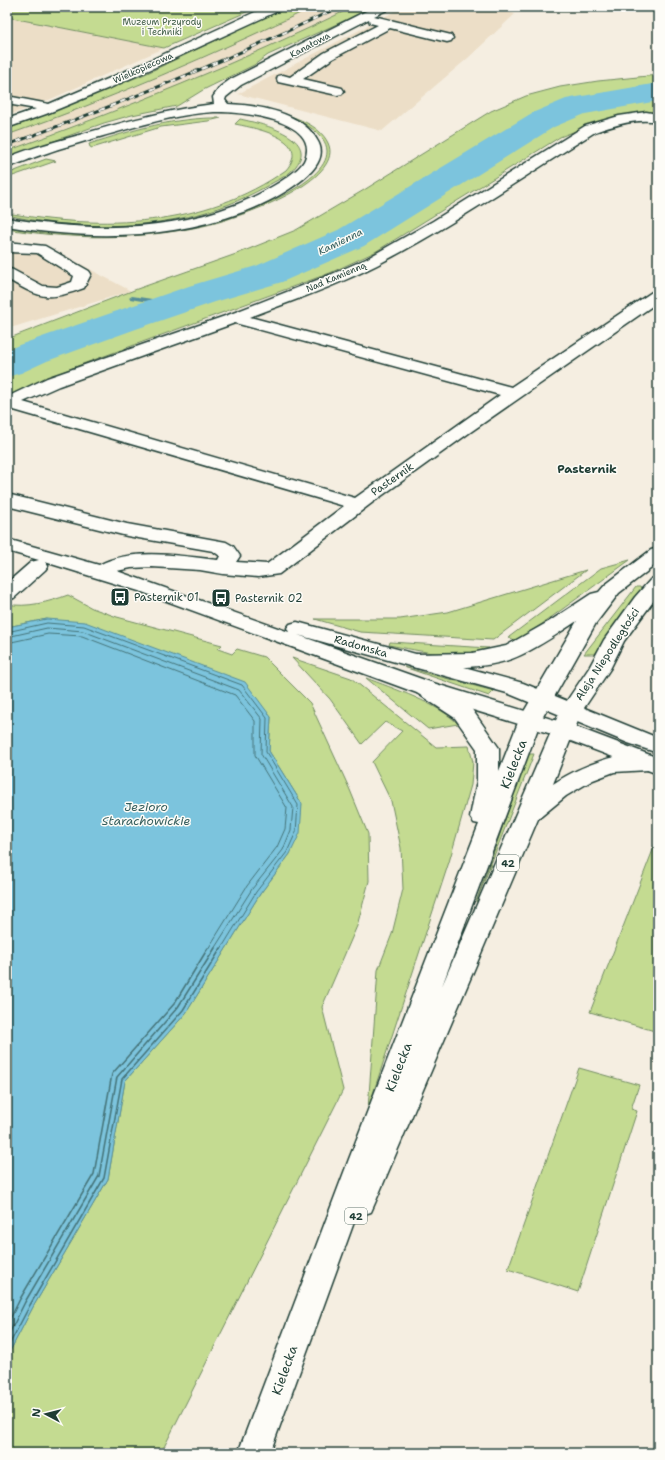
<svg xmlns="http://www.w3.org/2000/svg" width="665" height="1460" font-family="'Shantell Sans',sans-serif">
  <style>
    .built { fill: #ecdec7 }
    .green { fill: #c4db91; stroke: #728c62 }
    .water { fill: #7cc4dd; stroke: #578e99 }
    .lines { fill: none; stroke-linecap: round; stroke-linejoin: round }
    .shore-far1 { stroke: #447378; stroke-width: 1 }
    .shore { stroke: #447378; stroke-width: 1.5 }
    .stream { fill: #578e99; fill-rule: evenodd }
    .river { fill: #7cc4dd; fill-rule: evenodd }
    .minor-casing { stroke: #1f3d34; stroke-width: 3 }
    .major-casing { stroke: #1f3d34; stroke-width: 3 }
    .minor { fill: #fdfcf7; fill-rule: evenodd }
    .major { fill: #fdfcf7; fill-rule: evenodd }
    .rail-casing { stroke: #1f3d34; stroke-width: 3 }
    .rail { stroke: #fdfcf7; stroke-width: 2; stroke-dasharray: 5.5; stroke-linecap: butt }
    .labels { text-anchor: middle; stroke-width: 3; stroke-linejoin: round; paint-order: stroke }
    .far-park-label { font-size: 9px; fill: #405d47; stroke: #fdfcf7 }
    .far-street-label { font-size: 9px; fill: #1f3d34; stroke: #fdfcf7 }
    .far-water-label { font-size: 10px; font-style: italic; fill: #365f5e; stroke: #fdfcf7 }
    .shield { fill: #fdfcf7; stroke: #62766e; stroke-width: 1 }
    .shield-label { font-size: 10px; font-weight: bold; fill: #1f3d34 }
    .street-label { font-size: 11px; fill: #1f3d34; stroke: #fdfcf7 }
    .poi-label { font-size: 11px; fill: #1f3d34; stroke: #fdfcf7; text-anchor: start }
    .neighbourhood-label { font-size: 12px; font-weight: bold; fill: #1f3d34; stroke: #fdfcf7 }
    .water-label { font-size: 12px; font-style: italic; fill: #365f5e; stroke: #fdfcf7 }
    .near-street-label { font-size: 13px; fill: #1f3d34; stroke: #fdfcf7 }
  </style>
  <rect width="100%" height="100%" fill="#f5eee1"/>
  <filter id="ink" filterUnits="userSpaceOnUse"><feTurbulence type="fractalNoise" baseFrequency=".025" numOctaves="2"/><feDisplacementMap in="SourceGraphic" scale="8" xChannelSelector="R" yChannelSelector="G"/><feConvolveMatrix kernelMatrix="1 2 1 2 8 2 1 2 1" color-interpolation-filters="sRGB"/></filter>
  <g filter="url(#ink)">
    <path class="built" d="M311,7H353L280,42L166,91L7,151V135L41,123L137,86L223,49Z
      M403,7H491L515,14L468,58L382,131L238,94Z
      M7,17L164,48L51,99L7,116Z
      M7,244L46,246L131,291L7,329Z"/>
    <path class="green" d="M7,7H258L164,48L7,17Z
      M286,7H313C213,54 112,99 7,135V129L145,74Z
      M353,7H371L348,19L268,55L254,65L203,90L177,106L132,115L104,123L7,158V151C125,109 240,62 353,7Z
      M658,75V111L604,120L560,137L375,252L330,273L80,365L35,383L7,397V339L137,289L239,253L296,230L364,190L491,111L526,96L560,87L598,81Z
      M275,111C294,117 319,124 328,143C344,177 258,210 234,217C215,224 195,228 176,231C119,240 63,238 7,229V227C61,237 115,238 169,231C192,228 215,223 237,215C260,207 349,173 322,138C311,124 291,118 275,111Z
      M221,118L208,121L161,127L92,148L90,147L89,144C133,130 175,117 221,118Z
      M240,119C258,123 319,136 296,166C291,173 282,178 274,182C250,196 226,207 199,214C137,230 69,229 7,215V213C102,230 204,228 286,170C313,139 255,128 235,124Z
      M46,159L56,161L7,178V174Z
      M630,560L542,624L516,641L509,637L601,568Z
      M586,570L493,640L360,632L315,619H400L448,612Z
      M636,587H640L642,590L595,654H584Z
      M68,595L92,608L117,617L222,645L218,649L232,654L237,649L264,657L310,703L350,790L368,834L369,881L357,926L322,1007L343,1090L161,1453H7V1357L33,1307L108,1179L125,1081L186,1013L260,894L290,854L302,804L269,751L271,717L47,619L12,626L7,629V604C27,608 49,602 68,595Z
      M390,642L489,648C458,661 421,651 389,645Z
      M292,658L351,678L436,747L469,746L473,762L471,785L449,862L368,1109L378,970L392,934L403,889L401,848L391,801L372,762L402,731L385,722L362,744L330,699Z
      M404,667L494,691L489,696Z
      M366,678C392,688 440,704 458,724L428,729Z
      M528,754H534L476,902Z
      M658,837V1032L590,1012Z
      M579,1068L639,1085L631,1109L637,1111L578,1292L508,1269Z"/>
    <path class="water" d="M47,619L85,622L245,682L271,717L269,751L302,804L300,833L290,854L260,894L186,1013L125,1081L108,1179L33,1307L7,1357V629L12,626Z"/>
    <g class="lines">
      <path class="shore-far1" d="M7,632L47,623L84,626L242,685L267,718L266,752L298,805L296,832L287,852L256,892L221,949
        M7,637L47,628L83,631L239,690L262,719L261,754L293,807L291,830L283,850L252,889L214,949
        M7,643L48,634L82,636L235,695L255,721V755L287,808L285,829L277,847L247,886L208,949"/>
      <path class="shore" d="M7,1325L20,1299L94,1174L112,1074L174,1004L208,948
        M7,1338L25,1302L99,1176L117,1077L178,1007L215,948
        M7,1349L30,1305L104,1178L122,1079L183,1010L221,948"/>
      <path class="stream" d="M132,296L172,302L175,304L172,306L130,299L129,298Z"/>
      <path class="river" d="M658,83V101L585,114L554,127L364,246L282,282L215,302L136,329L47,361L21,373L7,377V350L19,345L189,286L256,266L338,230L532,113L566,99L577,97Z"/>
      <g class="minor-casing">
        <path id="minor" d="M266,7H282L280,10L114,86L46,114L7,128V119L36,109L7,104V96L49,104L138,66Z
          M374,7H389L387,10L374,16L451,35L453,38L451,41L447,42L390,28L332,59L303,79L342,88L344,91L342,94L337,95L278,82L277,79L278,76L283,75L290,77L324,53L378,25L370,23L369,19L241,85L226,97L225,100L228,104C257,105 302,112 317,140C321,146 322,153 319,160C311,181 264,205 243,212C167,240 86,240 7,226V218C83,231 162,233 235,205C251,199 299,175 305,159C321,119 238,111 214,112C176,114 139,126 103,136C83,142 63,147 44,154C31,158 20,164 7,167V158C32,147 59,141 86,133C128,121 170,109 214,104L213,97L220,87L231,79Z
          M646,112L658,114V122C636,118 616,125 595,132C523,177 452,226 377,265C336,286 292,301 250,317L511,387L652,292L658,290V302L469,433L373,502L279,574L258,577L223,574L200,570L152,567L131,568L117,571L289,632L287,628L290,624L297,622L523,683L658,738V753L628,743L507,693L298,635L433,683L571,725L658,758V774L555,735L417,693L142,592L45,562L48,566L45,570L14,598L7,600V583L31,562L39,560L7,551V539L99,565C131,547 182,556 218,560L220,556L213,551L127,536L7,506V494L127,524L226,542L233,546L240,556L236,562L267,564L344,506L7,408V397L47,378L228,315L330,275L366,259L433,221L585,126L619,116ZM235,323L500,395L355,498L23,402L59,386Z
          M7,242L45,246L89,271L91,274L84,288C46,302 41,298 7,279V268L13,270L43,286L57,287L72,282L74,276L37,253L7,252Z"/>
      </g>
      <g class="major-casing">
        <path id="major" d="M658,548V563L619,593L596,623L541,720L442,986L560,711L589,668L604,640L635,597L651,579L658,577V595L624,641L610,669L582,711L553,784C580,766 623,748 656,757L658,764L656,767L648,770L614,772L593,780L566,796L538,819L375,1203L371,1212L361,1215L357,1214L270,1453H238L349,1159L479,824L474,823L470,817L477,781V749L455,718L417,693L414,688L417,683L425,681L433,683L471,708L499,748V771L519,720L577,621C559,633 540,646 521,655C491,670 450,667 417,668L410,666L406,661L410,656L417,654L472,653L506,646L550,621L591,594L599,592L605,585L651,550Z"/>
      </g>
      <use href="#minor" class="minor"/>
      <use href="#major" class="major"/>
      <g class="rail-casing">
        <path id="rail" d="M7,145C120,104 231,59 339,7"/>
      </g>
      <use href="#rail" class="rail"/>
    </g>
  </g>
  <defs>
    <g id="bus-square" transform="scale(1)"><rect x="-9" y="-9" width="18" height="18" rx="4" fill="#1f3d34" stroke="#fdfcf7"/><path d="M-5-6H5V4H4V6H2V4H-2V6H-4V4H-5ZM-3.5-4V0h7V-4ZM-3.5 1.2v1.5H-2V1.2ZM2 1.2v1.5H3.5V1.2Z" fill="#fff"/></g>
  </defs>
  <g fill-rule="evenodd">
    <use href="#bus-square" x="120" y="597"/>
    <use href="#bus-square" x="221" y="598"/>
  </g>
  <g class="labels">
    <g class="far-park-label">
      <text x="162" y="25">Muzeum Przyrody<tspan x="162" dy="10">i Techniki</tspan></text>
    </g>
    <g class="far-street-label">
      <text transform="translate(310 45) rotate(-28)" y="3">Kanałowa</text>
      <text transform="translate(143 68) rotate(-24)" y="3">Wielkopiecowa</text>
      <text transform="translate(336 277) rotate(-23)" y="3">Nad Kamienną</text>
    </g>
    <g class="far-water-label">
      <text transform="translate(340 241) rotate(-26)" y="4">Kamienna</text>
    </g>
    <g class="shield">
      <rect x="497" y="855" width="22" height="16" rx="3"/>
      <rect x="345" y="1208" width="22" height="16" rx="3"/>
    </g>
    <g class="shield-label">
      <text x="508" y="867">42</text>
      <text x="356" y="1220">42</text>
    </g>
    <g class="street-label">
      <text transform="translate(392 479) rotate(-35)" y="4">Pasternik</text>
      <text transform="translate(361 646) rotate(16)" y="4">Radomska</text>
      <text transform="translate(607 654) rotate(-57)" y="4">Aleja Niepodległości</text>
    </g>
    <g class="poi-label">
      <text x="134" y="601">Pasternik 01</text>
      <text x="235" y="602">Pasternik 02</text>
    </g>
    <g class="neighbourhood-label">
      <text x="587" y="473">Pasternik</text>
    </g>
    <g class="water-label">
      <text x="146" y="811">Jezioro<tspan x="146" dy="14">Starachowickie</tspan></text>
    </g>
    <g class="near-street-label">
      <text transform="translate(513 764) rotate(-69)" y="5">Kielecka</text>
      <text transform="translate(398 1067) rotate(-69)" y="5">Kielecka</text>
      <text transform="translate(284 1370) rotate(-70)" y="5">Kielecka</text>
    </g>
  </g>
  <rect width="665" height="1460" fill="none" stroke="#fdfcf7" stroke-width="24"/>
  <rect x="12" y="12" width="641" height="1436" fill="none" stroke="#1f3d34" stroke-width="1.5" filter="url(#ink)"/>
  <g transform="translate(46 1414) rotate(277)" stroke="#fdfcf7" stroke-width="3" paint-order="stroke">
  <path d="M0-3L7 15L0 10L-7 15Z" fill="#1f3d34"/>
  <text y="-6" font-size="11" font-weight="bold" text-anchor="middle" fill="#1f3d34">N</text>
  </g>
</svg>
